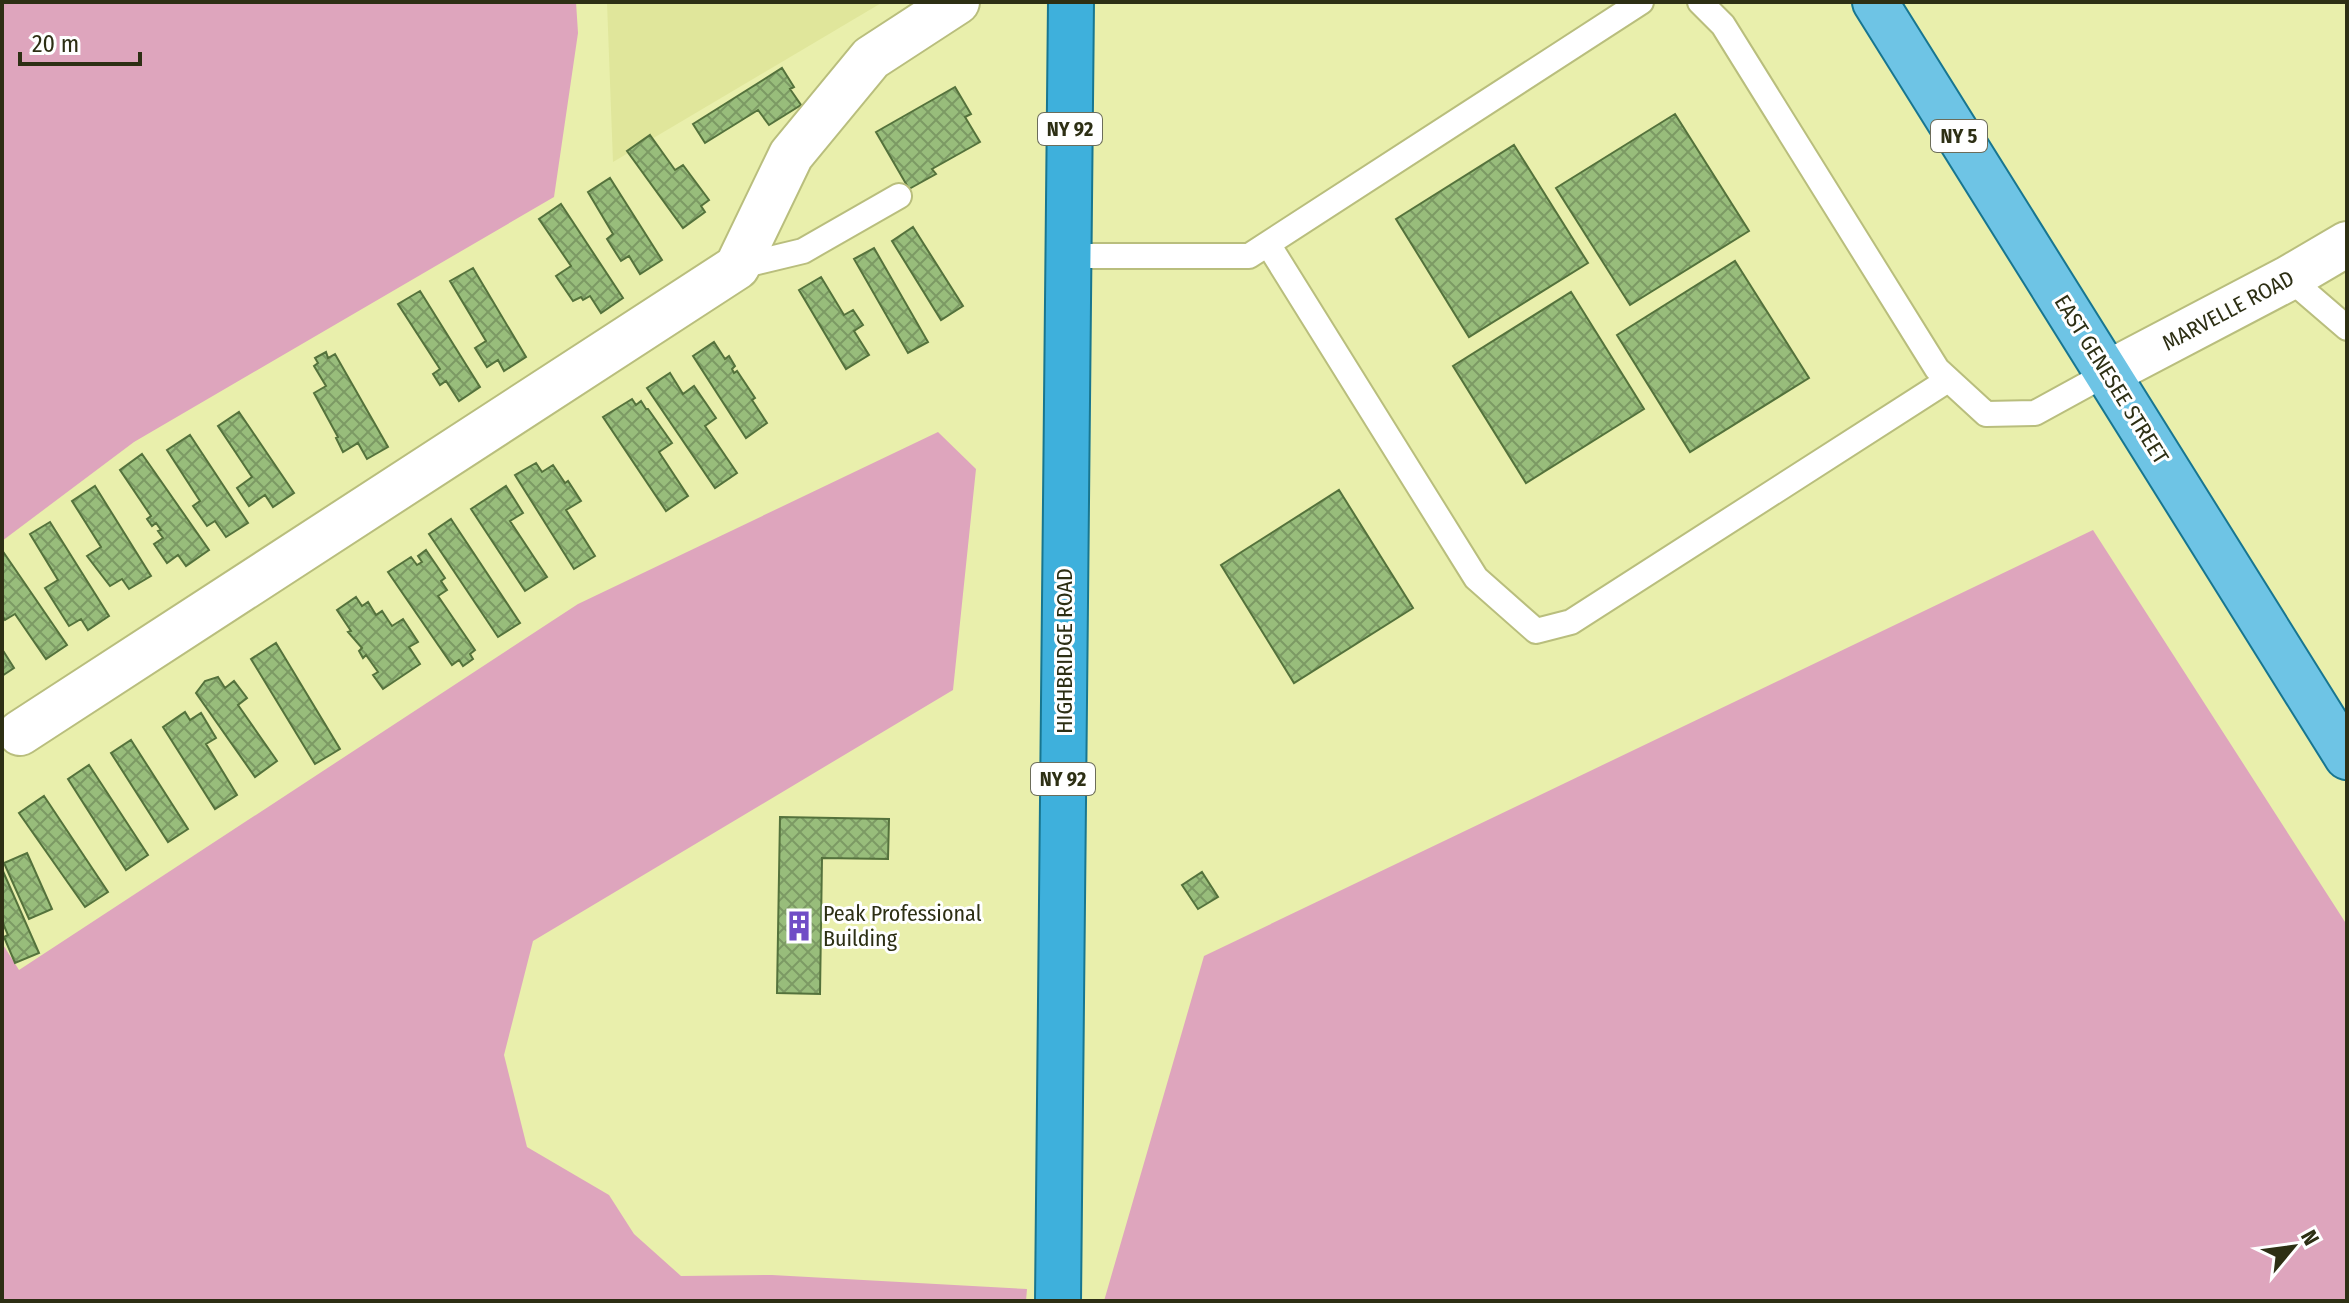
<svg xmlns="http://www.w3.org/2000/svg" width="2349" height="1303" font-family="'Fira Sans Condensed',sans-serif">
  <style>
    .built { fill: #e0e69b }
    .grass { fill: #dea5bd }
    .building { fill: url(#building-cross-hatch); stroke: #54723c; stroke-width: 2 }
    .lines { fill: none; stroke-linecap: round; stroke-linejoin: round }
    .service-casing { stroke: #b9be7d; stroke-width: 28 }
    .minor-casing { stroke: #b9be7d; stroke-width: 48 }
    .primary-casing { stroke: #187690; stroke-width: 48 }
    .trunk-casing { stroke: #187690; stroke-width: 48 }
    .service { stroke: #fff; stroke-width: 24 }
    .minor { stroke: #fff; stroke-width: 44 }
    .primary { stroke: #6ec4e5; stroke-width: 44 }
    .trunk { stroke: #3eb0dc; stroke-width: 44 }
    .labels { text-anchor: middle; stroke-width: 6; stroke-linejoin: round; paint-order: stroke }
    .shield { fill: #fff; stroke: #6c6d5a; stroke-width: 2 }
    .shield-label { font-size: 20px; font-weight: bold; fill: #2d2f14 }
    .street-label { font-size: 22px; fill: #2d2f14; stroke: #fff }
    .poi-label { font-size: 22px; fill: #2d2f14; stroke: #fff; text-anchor: start }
  </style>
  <defs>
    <pattern id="building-cross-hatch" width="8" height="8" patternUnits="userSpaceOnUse" patternTransform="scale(2)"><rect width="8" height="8" fill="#98bd7b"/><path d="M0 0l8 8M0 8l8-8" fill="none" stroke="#7c9a64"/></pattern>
  </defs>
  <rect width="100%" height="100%" fill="#e9efac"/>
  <path class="built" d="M607,2H883L613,162Z"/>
  <path class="grass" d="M2,2H576L578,33L554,197L134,442L2,541Z
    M938,432L976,469L953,690L533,941L504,1055L527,1147L609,1195L634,1234L681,1276L772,1275L1027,1289L1026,1301H2V943L19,970L578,604Z
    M2093,530L2347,925V1301H1104L1204,956Z"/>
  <path class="building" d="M782,68L794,87L790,89L801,105L769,125L758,110L705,143L693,124Z
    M955,87L971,114L965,117L980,142L932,169L936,174L909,189L876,132Z
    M1675,114L1749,231L1630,305L1556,188Z
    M650,135L675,170L683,165L709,200L701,206L705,212L683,228L627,151Z
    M1514,145L1588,263L1469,337L1396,219Z
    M610,178L662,260L640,274L629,256L621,261L607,239L613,234L588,192Z
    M561,204L623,298L601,313L590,296L583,300L581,297L573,301L556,276L571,266L539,219Z
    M913,227L963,306L941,320L892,241Z
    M874,248L928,342L908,353L854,259Z
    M1735,261L1809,378L1690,452L1617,335Z
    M473,268L526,357L504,371L498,360L487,367L475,348L486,341L450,281Z
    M821,277L844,315L853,310L863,325L854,331L869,355L846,369L799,290Z
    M420,291L480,387L459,401L446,381L440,385L433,374L440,369L398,304Z
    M1571,292L1644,409L1526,483L1453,366Z
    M714,342L725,359L729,356L735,366L732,369L734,373L737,371L755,398L752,400L767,423L746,438L693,356Z
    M326,352L328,358L335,354L388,447L367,459L358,443L343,452L336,438L338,437L314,393L326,386L314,366L318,363L315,358Z
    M670,373L683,394L694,386L716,418L705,426L737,473L715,488L647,388Z
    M632,399L636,405L641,401L646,409H648L672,443L659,452L688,496L666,511L603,417Z
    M239,412L294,493L273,507L265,495L249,506L237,488L252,477L218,426Z
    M190,435L248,523L226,537L215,521L207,526L193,506L200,501L167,450Z
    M142,454L209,550L186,566L178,555L167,563L154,544L163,538L158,531L161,530L156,523L152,526L147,519L151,516L120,470Z
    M536,463L542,472L553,465L565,483L568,481L581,501L566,510L595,556L574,569L515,475Z
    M95,486L151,576L129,589L122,579L110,586L87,556L101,547L72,501Z
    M506,486L523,513L510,521L547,577L525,591L471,509Z
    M1339,490L1413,608L1294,683L1221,565Z
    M451,519L520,623L498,637L429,534Z
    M50,522L109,616L88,630L81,619L69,626L45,588L58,580L30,534Z
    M426,550L445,578L441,581L447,590L438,596L475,650L470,654L473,659L463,666L459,660L452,665L388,572L411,557L417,565L422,562L418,556Z
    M4,553L67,645L46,659L15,614L5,620L2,615V555Z
    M356,597L362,606L368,602L376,615L382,611L392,626L403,619L418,642L409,647L420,664L383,689L373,675L378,672L366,655L363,658L359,651L362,648L348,632L351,631L337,610Z
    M276,643L340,749L315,764L251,659Z
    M2,649L14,668L2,676Z
    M218,677L225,688L234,681L247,698L238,705L277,761L255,777L196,693L205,681Z
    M185,712L190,720L201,713L216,738L206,744L237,795L215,809L163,727Z
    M131,740L188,829L168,842L111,753Z
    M89,765L148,855L126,870L68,779Z
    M44,796L108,892L85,907L19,813Z
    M780,817L889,819L888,859L822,858L820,994L777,993Z
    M27,853L52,909L29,919L4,863Z
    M2,869L39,953L15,963L4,937L8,935L2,921Z
    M1202,872L1218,897L1198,909L1182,885Z"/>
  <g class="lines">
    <g class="service-casing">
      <path id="service" d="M1700,2L1723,25L1937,369L1986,414L2035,413L2108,373
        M1268,244L1476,578L1536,631L1571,622L1948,380
        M1069,256H1249L1641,2
        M737,267L803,251L899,196
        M2289,278L2347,328"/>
    </g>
    <g class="minor-casing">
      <path id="minor" d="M2108,373L2289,278L2347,244
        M20,733L737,267L791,155L871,58L957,2"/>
    </g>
    <g class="primary-casing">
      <path id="primary" d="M1875,2L2347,757"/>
    </g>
    <g class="trunk-casing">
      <path id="trunk" d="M1058,1301L1071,2"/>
    </g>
    <use href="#service" class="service"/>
    <use href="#minor" class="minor"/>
    <use href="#primary" class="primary"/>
    <use href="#trunk" class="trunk"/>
  </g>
  <defs>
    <g id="building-bare" transform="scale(2.4)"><path d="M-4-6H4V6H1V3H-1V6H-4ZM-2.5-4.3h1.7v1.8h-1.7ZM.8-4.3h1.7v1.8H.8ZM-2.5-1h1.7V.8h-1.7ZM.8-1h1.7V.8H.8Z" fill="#704dc6" stroke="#fff" stroke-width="2.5" paint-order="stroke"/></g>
  </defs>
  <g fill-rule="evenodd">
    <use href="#building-bare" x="799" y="926"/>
  </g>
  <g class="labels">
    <g class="shield">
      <rect x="1038" y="113" width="64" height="32" rx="6"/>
      <rect x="1931" y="120" width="56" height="32" rx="6"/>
      <rect x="1031" y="763" width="64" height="32" rx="6"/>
    </g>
    <g class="shield-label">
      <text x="1070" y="136">NY 92</text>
      <text x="1959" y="143">NY 5</text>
      <text x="1063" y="786">NY 92</text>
    </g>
    <g class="street-label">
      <text transform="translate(2228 310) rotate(-28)" y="8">MARVELLE ROAD</text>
      <text transform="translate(2112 379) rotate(58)" y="8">EAST GENESEE STREET</text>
      <text transform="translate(1064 651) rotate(-90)" y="8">HIGHBRIDGE ROAD</text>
    </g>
    <g class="poi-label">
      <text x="823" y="921">Peak Professional<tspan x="823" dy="25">Building</tspan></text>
    </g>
  </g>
  <rect width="2349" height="1303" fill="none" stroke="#2d2f14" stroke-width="8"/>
  <g transform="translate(2293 1247) rotate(61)" stroke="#ffffff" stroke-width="6" paint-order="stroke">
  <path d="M0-6L14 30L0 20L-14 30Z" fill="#2d2f14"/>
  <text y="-12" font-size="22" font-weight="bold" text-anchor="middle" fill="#2d2f14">N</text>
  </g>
  <path d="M20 52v12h120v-12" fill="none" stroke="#2d2f14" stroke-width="4"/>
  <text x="32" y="52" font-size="24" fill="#2d2f14" stroke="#ffffff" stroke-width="6" paint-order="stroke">20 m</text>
</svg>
